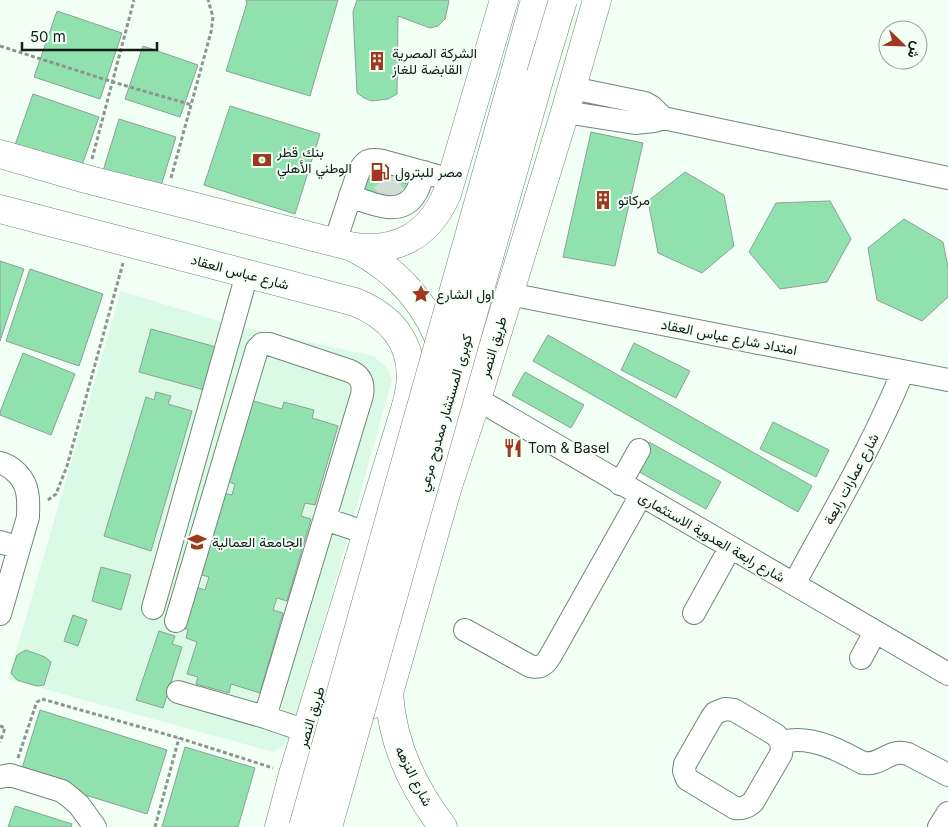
<svg xmlns="http://www.w3.org/2000/svg" width="948" height="827" font-family="Inter,Vazirmatn,sans-serif">
  <style>
    .built { fill: #dbfae5 }
    .building { fill: #91e1af; stroke: #8ca193 }
    .lines { fill: none; stroke-linecap: round; stroke-linejoin: round }
    .minor-tunnel { stroke: #d0ddd4; stroke-width: 22; stroke-dasharray: 22 11; stroke-linecap: butt }
    .minor-casing { stroke: #718678; stroke-width: 24 }
    .major-casing { stroke: #718678; stroke-width: 29 }
    .highway-casing { stroke: #718678; stroke-width: 29 }
    .path { stroke: #8b968f; stroke-width: 3; stroke-dasharray: 4 2.5; stroke-linecap: butt }
    .minor { stroke: #fff; stroke-width: 22 }
    .major { stroke: #fff; stroke-width: 28 }
    .highway { stroke: #fff; stroke-width: 28 }
    .highway-bridge-casing { stroke: #718678; stroke-width: 29; stroke-linecap: butt }
    .highway-bridge { stroke: #fff; stroke-width: 28 }
    .labels { text-anchor: middle; stroke-width: 4; stroke-linejoin: round; paint-order: stroke }
    .poi-label { font-size: 14px; fill: #141c17; stroke: #f1fff5; text-anchor: start }
    .street-label { font-size: 14px; fill: #141c17; stroke: #f1fff5 }
  </style>
  <rect width="100%" height="100%" fill="#f1fff5"/>
  <path class="built" d="M121,291L232,325L373,356L386,366L392,380L293,732L284,746L273,752L8,679Z"/>
  <path class="building" d="M246,0H338L310,96L226,71L247,3Z
    M357,0H448L449,1L445,19L438,26L430,28L398,16L397,94L388,99L372,101L364,98L357,93L353,12Z
    M57,11L122,33L100,99L34,77Z
    M143,46L198,65L180,117L125,99Z
    M33,94L99,117L74,188L8,165Z
    M230,106L320,134L295,214L204,185Z
    M119,119L176,137L160,189L103,171Z
    M591,132L643,143L615,266L563,257Z
    M685,172L724,195L734,246L702,273L658,253L648,201Z
    M377,175L414,186L391,199L353,188Z
    M830,201L851,239L827,282L780,289L749,252L776,203Z
    M904,219L943,242L948,267V297L922,321L877,300L868,248Z
    M0,261L24,269L0,341Z
    M30,269L103,294L79,366L6,341Z
    M151,329L220,348L208,391L139,372Z
    M548,335L812,486L798,512L533,361Z
    M634,343L690,371L676,398L621,370Z
    M23,353L75,374L51,435L0,415V412Z
    M525,372L584,405L571,428L512,395Z
    M156,392L171,396L168,404L192,411L151,551L104,536L146,397L154,400Z
    M250,400L282,409L284,402L314,410L312,418L338,426L315,505L305,503L301,516L311,519L287,601L277,598L273,610L283,613L260,693L231,684L229,693L196,684L198,677L187,674L197,642L186,638L188,630L184,628L196,587L205,590L209,577L198,574L222,493L232,495L235,484L226,481Z
    M773,422L829,450L816,477L760,449Z
    M649,442L721,482L706,509L634,469Z
    M101,567L131,575L121,610L92,601Z
    M73,615L87,620L78,646L64,641Z
    M159,631L175,636L172,644L182,647L163,708L136,700Z
    M26,650L45,657L51,662L44,685L37,686L17,680L11,673L17,655Z
    M40,710L167,750L147,814L20,775Z
    M185,747L255,768L238,827H162Z
    M15,806L72,824L71,827H8Z"/>
  <g class="lines">
    <path class="minor-tunnel" d="M381,196L398,181"/>
    <g class="minor-casing">
      <path id="minor" d="M572,88L645,103L652,107L663,118
        M565,112L635,123L654,121L663,118L948,178
        M350,196C373,204 403,219 417,191C420,185 422,178 424,172
        M335,242L358,173C365,160 369,158 383,161L452,180
        M509,294L948,380
        M477,399L948,674
        M0,463C13,466 25,479 27,492C29,500 28,509 28,517L0,614
        M620,484L639,450
        M325,519L367,533
        M0,542L19,548
        M794,584C832,514 873,445 903,371
        M153,608L247,274
        M694,613L730,548
        M176,621L257,349L262,344H269L350,371C361,376 364,383 362,395L265,717
        M465,630L530,666C541,669 546,664 551,655L641,495
        M861,658L875,632
        M178,692L265,717L306,731
        M725,709L734,710L776,735L781,742L782,748L781,754L753,802C747,807 743,809 735,808L687,779L684,771L685,764L712,717L715,713Z
        M781,742C786,741 791,740 797,740C821,740 842,752 863,763C882,766 889,748 908,754L948,775
        M0,777L10,775L62,791L71,798L79,805L95,827
        M939,827L948,813"/>
    </g>
    <g class="major-casing">
      <path id="major" d="M0,154L86,179L349,246
        M0,209L355,302C402,321 420,358 406,406
        M389,693C392,742 413,788 443,827"/>
    </g>
    <g class="highway-casing">
      <path id="highway" d="M514,76L535,0
        M349,246C395,254 428,237 447,194L504,0
        M354,248C398,270 430,307 445,355
        M326,666L328,684L339,699L356,707L374,704L389,693L448,486L477,399L565,112L597,0
        M279,827L293,774L406,406"/>
    </g>
    <path class="path" d="M0,46L113,82L192,105
      M92,159L134,0
      M171,178L211,32L213,17L208,0
      M48,500L56,494L67,466L123,263
      M0,726L5,728L0,742
      M18,758L35,707L37,702L42,699L179,738L273,768
      M155,827L179,738"/>
    <use href="#minor" class="minor"/>
    <use href="#major" class="major"/>
    <use href="#highway" class="highway"/>
    <g class="highway-bridge-casing">
      <path id="highway-bridge" d="M303,827L514,76
        M328,827L539,80L563,0"/>
    </g>
    <use href="#highway-bridge" class="highway-bridge"/>
  </g>
  <defs>
    <g id="building-bare" transform="scale(1.5)"><path d="M-4-6H4V6H1V3H-1V6H-4ZM-2.5-4.3h1.7v1.8h-1.7ZM.8-4.3h1.7v1.8H.8ZM-2.5-1h1.7V.8h-1.7ZM.8-1h1.7V.8H.8Z" fill="#a0371f" stroke="#f1fff5" stroke-width="2.5" paint-order="stroke"/></g>
    <g id="bank-bare" transform="scale(1.5)"><path d="M-6-4H6V4H-6ZM0-2.3a2.3 2.3 0 1 0 0 4.6a2.3 2.3 0 1 0 0-4.6Z" fill="#a0371f" stroke="#f1fff5" stroke-width="2.5" paint-order="stroke"/></g>
    <g id="fuel-bare" transform="scale(1.5)"><path d="M-5.5-6h7V0h2V4h1.3V-2.5L3-4.5l.8-.8L6-3V5H2.5V1h-1V6h-7ZM-4.2-4.7v3.2H.2V-4.7Z" fill="#a0371f" stroke="#f1fff5" stroke-width="2.5" paint-order="stroke"/></g>
    <g id="sight-bare" transform="scale(1.5)"><path d="M0-6L1.8-2.2L6-1.7L2.9 1.2L3.7 5.4L0 3.3L-3.7 5.4L-2.9 1.2L-6-1.7L-1.8-2.2Z" fill="#a0371f" stroke="#f1fff5" stroke-width="2.5" paint-order="stroke"/></g>
    <g id="restaurant-bare" transform="scale(1.5)"><path d="M-5-6h1v4h1v-4h1v4h1v-4h1v5L-1.5 .5V6h-2V.5L-5-1ZM5-6V6H3V1.5H1.5Q1.5-4 5-6Z" fill="#a0371f" stroke="#f1fff5" stroke-width="2.5" paint-order="stroke"/></g>
    <g id="university-bare" transform="scale(1.5)"><path d="M0-5L7-2L0 1L-7-2ZM-4 1L0 2.5L4 1V4Q0 6-4 4Z" fill="#a0371f" stroke="#f1fff5" stroke-width="2.5" paint-order="stroke"/></g>
  </defs>
  <g fill-rule="evenodd">
    <use href="#building-bare" x="377" y="61"/>
    <use href="#bank-bare" x="262" y="160"/>
    <use href="#fuel-bare" x="380" y="172"/>
    <use href="#building-bare" x="603" y="200"/>
    <use href="#sight-bare" x="421" y="294"/>
    <use href="#restaurant-bare" x="513" y="448"/>
    <use href="#university-bare" x="197" y="542"/>
  </g>
  <g class="labels">
    <g class="poi-label">
      <text x="392" y="58">الشركة المصرية<tspan x="392" dy="16">القابضة للغاز</tspan></text>
      <text x="277" y="157">بنك قطر<tspan x="277" dy="16">الوطني الأهلي</tspan></text>
      <text x="395" y="177">مصر للبترول</text>
      <text x="618" y="205">مركاتو</text>
      <text x="436" y="299">اول الشارع</text>
      <text x="528" y="453">Tom &amp; Basel</text>
      <text x="212" y="547">الجامعة العمالية</text>
    </g>
    <g class="street-label">
      <text transform="translate(240 272) rotate(15)" y="5">شارع عباس العقاد</text>
      <text transform="translate(729 337) rotate(11)" y="5">امتداد شارع عباس العقاد</text>
      <text transform="translate(493 347) rotate(-73)" y="5">طريق النصر</text>
      <text transform="translate(445 413) rotate(-74)" y="5">كوبرى المستشار ممدوح مرعي</text>
      <text transform="translate(851 479) rotate(-62)" y="5">شارع عمارات رابعة</text>
      <text transform="translate(712 537) rotate(30)" y="5">شارع رابعة العدوية الاستثمارى</text>
      <text transform="translate(311 717) rotate(-73)" y="5">طريق النصر</text>
      <text transform="translate(414 776) rotate(63)" y="5">شارع النزهه</text>
    </g>
  </g>
  <g transform="translate(903 45) rotate(113)"><circle r="24" fill="#f1fff5" stroke="#99a49c"/>
  <path d="M0-4L9 19L0 12L-9 19Z" fill="#a0371f"/>
  <text y="-8" font-size="14" font-weight="bold" text-anchor="middle" fill="#141c17">ش</text>
  </g>
  <path d="M22 42v8h135v-8" fill="none" stroke="#141c17" stroke-width="2.5"/>
  <text x="30" y="42" font-size="15" fill="#141c17" stroke="#f1fff5" stroke-width="4" paint-order="stroke">50 m</text>
</svg>
